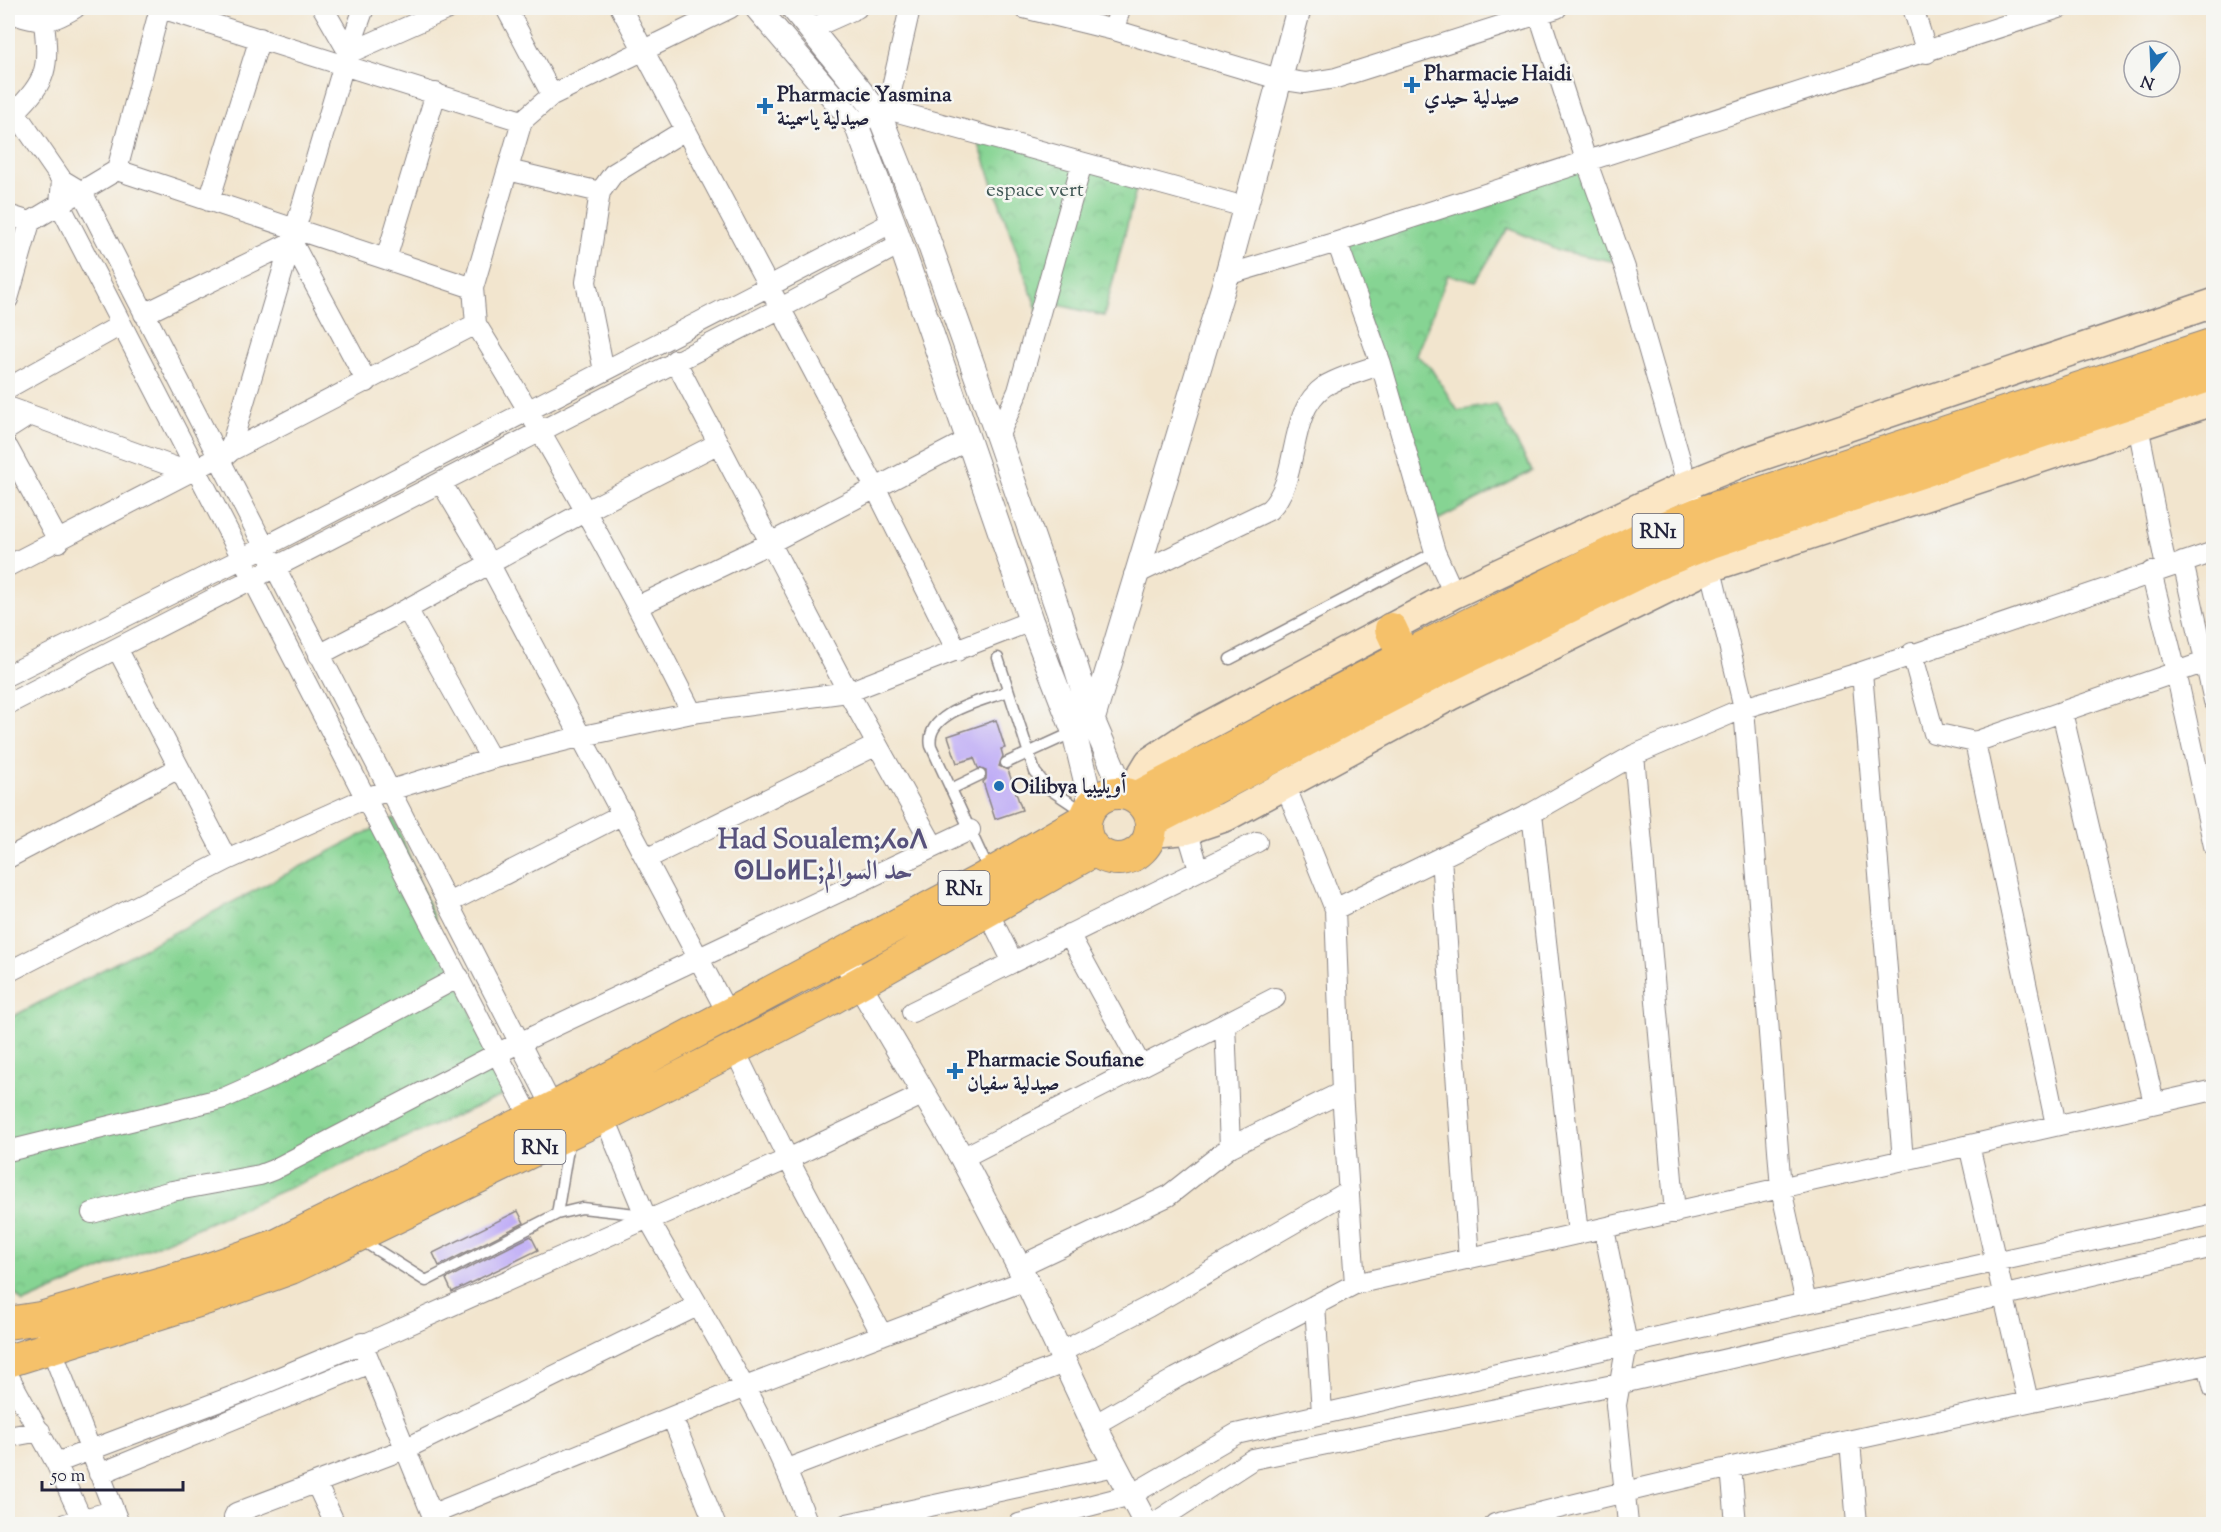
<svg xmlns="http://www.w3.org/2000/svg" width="2221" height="1532" font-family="'Sorts Mill Goudy',Amiri,'Noto Sans Tifinagh',serif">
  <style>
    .park { fill: url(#park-crowns); stroke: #547b67; stroke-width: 1.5 }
    .building { fill: #bdaaf6 }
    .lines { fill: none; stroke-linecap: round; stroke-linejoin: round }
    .service-casing { stroke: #8a8484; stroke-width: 13 }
    .minor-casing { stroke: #8a8484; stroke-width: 22 }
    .tertiary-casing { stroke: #8a8484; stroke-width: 26 }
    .secondary-casing { stroke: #8a8484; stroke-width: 31 }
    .primary-casing { stroke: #8a8484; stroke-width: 34 }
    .service { stroke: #fff; stroke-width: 10 }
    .minor { stroke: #fff; stroke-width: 20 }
    .tertiary { stroke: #fff; stroke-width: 24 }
    .secondary { stroke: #fbe6c4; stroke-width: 28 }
    .primary { stroke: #f5c16b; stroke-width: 32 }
    .poi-dot { fill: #1f6fb2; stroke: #f6f6f2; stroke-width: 2 }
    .labels { text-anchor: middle; stroke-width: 5; stroke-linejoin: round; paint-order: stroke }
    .shield { fill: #f6f6f2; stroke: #626272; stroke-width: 1.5 }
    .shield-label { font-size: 20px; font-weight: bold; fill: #22223b }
    .poi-label { font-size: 21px; font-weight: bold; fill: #22223b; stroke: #f6f6f2; text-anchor: start }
    .park-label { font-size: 21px; fill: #405755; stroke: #f6f6f2 }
    .district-label { font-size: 27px; font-weight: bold; fill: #58527c; stroke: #f6f6f2 }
  </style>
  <defs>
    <pattern id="park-crowns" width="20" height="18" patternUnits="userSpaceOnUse" patternTransform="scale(1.5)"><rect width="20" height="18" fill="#86d493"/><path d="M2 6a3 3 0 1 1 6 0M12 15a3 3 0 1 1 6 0" fill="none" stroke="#73b680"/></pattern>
  </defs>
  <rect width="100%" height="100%" fill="#f6f6f2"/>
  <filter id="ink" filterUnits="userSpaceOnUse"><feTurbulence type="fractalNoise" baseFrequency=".0167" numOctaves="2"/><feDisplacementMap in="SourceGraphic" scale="12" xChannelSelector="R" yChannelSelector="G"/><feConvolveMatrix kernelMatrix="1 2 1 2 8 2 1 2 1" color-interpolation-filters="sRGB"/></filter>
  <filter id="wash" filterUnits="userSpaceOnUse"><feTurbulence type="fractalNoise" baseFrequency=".008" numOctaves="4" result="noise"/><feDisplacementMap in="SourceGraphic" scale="24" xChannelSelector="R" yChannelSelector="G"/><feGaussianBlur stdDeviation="1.35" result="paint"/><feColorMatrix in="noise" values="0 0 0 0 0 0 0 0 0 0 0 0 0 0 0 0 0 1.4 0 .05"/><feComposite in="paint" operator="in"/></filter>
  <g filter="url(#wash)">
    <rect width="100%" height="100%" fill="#f2e5ce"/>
    <path class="park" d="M975,133L1139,178L1104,316L1043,301L1039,315Z
      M1587,161L1622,263L1561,251L1508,228L1476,281L1448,275L1416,355L1430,367L1458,411L1496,404L1532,471L1432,523L1343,242Z
      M394,818L504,1095L23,1303L8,1285V1019Z"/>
    <g id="blocks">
      <path class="building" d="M996,720L1005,748L1001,749L1003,756L999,766L1008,770L1022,810L995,819L983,782L986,779V771L978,768L974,758L957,763L948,736Z
        M518,1211L524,1223L439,1266L433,1253Z
        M531,1236L538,1250L452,1292L446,1279Z"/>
    </g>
  </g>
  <g filter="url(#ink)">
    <use href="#blocks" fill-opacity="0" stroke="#8a8484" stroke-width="1.5"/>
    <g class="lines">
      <g class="service-casing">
        <path id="service" d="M998,658L1035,772L1048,788L1087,814
          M1230,659L1435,552
          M1006,763L1074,732
          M951,789L980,775
          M989,871L931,746C924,712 983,701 1008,691
          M557,1214L582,1208L645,1215
          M361,1240L426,1281L557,1214L570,1137"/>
      </g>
      <g class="minor-casing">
        <path id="minor" d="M161,8L522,121
          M323,8L349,53L450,8
          M621,8L875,487L957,651
          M1024,8L1114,30L1278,79L1305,83L1336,78L1557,8
          M1537,8L1586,160L1625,268L1691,497
          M1913,8L1927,53
          M8,12C39,22 46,26 75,8
          M810,29L857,8
          M1114,30L1120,8
          M552,95L730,8
          M8,106L15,112L62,180L82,192C237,498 397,802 553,1108
          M887,109L910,8
          M15,112C48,80 49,67 44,22
          M856,124L887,109L1245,207
          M117,170L473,288
          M508,170L600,192
          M62,180L60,205C216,510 376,813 531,1119
          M209,201L260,38
          M8,215L30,222
          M1337,242L1381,364L1435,552L1454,594
          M386,259L436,93
          M1227,275L1337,242L2059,8
          M8,299L30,222L117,170L160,8
          M144,314L292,242L367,382
          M476,324L473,288L522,121L552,95L506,8
          M675,360L848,692L934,847
          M604,371L586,282L600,192L613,174L685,130
          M8,388L121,325
          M8,407L191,473
          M2138,426L2166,567
          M8,429L30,415
          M998,437L1018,391L1082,163
          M8,448L59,542
          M229,453L344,64L364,8
          M441,482L489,563L729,1016
          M1708,557L1744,708L1781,1189L1806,1303
          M2183,562L2214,701
          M8,566L476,324C554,450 625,580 692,713
          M2151,572L2176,672L2214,846
          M1134,575L1269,510C1302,478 1285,413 1325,386C1341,376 1364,371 1381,364
          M638,606L772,542L968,440
          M118,650L227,860
          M1912,653L1934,733L1975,742L2214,659
          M319,655L407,609
          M1862,672L1903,1160
          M8,675L241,559L893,222
          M8,704L779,309L900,244
          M2062,712L2154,1103
          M1975,742L2056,1125
          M1634,755L1675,1213
          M491,759L407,609L584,512L717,444
          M1285,785L1335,909L1342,1092L1355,1284
          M1532,813L1578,1234
          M1187,830L1199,870
          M1441,857L1469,1259
          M8,858L179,768
          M646,859L877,745
          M448,903L623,814
          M1335,909L1532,813L1634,755L1744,708L1862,672L2214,552
          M987,910L1013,962
          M1069,934L1141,1066
          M8,972L227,860L368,797L491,759L583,736L692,713L848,692L1031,621
          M912,1012L1257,842
          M1225,1024L1230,1147
          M734,1049L788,1159L882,1335
          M604,1116L645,1215L651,1219L788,1159L924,1094
          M1969,1145L2028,1401
          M8,1151L224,1098L276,1075L459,977
          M962,1158L1275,998
          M92,1213L172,1191L260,1175L273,1170L498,1053L970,830
          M1604,1229L1627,1344L1616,1405L1628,1524
          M1018,1267L1168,1196L1230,1147L1342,1092
          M1315,1305L1322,1413
          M47,1337L119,1524
          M363,1345L648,1218C704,1319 768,1416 808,1524
          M1061,1352L1148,1307L1349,1191
          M2208,1364L2214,1389
          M8,1375L56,1463L84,1524
          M672,1417L715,1524
          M1094,1425L1176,1378L1355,1284L2214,1090
          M8,1437L40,1431
          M1850,1441L1857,1524
          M56,1463L244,1392L362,1343L436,1524
          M1731,1467L1736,1524
          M787,1469L1064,1363
          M99,1474L370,1363
          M316,1483L335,1524
          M433,1514L745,1387L1026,1280
          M65,1524L113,1511
          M236,1524L234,1517L236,1513L405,1449L697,1306
          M847,1524L1115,1466
          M1019,1524L1131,1495L1236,1434L1806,1303L2214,1214
          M1153,1524L1253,1459L1618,1384L2214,1247
          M1495,1524C1733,1464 1973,1413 2214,1363"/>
      </g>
      <g class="tertiary-casing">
        <path id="tertiary" d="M757,8L856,124L893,222L1031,621L1074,732L1089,794V810
          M793,8L879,114L920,217L998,437L1059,613L1093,721L1124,793
          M1092,722L1227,275L1299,8
          M841,953L962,1158L1026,1280L1094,1425L1146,1524"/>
      </g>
      <g class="secondary-casing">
        <path id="secondary" d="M1129,795L1149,762L1188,736L1454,594L1687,485L1744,462L2214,303
          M1152,833L1187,830L1226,817L1450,696L1709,568L2214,401"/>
      </g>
      <g class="primary-casing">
        <path id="primary" d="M1391,629L1404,657
          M1085 826a33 33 0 1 1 66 0a33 33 0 1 1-66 0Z
          M1136,798L1404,657L1649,534L1697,514L2214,344
          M1152,821L1436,672L1654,565L1708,543L2214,374
          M8,1323L40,1318L203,1271L277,1245L553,1108L981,880L1085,819
          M8,1361L214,1296L291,1268L604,1116L820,1005L1095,850"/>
      </g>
      <use href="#service" class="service"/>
      <use href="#minor" class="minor"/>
      <use href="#tertiary" class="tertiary"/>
      <use href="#secondary" class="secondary"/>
      <use href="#primary" class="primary"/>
    </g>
  </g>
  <g class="poi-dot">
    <path d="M1409 76h6v6h6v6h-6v6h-6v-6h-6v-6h6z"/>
    <path d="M762 97h6v6h6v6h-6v6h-6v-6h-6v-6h6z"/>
    <circle cx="999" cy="786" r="6"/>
    <path d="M952 1062h6v6h6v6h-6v6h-6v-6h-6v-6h6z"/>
  </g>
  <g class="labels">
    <g class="shield">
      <rect x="1632.5" y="514" width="51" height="34" rx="4.5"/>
      <rect x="938.5" y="871" width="51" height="34" rx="4.5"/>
      <rect x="514.5" y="1130" width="51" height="34" rx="4.5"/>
    </g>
    <g class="shield-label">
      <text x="1658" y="538">RN1</text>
      <text x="964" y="895">RN1</text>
      <text x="540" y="1154">RN1</text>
    </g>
    <g class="poi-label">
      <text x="1424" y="80">Pharmacie Haidi<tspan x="1424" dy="24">صيدلية حيدي</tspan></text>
      <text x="777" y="101">Pharmacie Yasmina<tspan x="777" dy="24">صيدلية ياسمينة</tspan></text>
      <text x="1011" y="793">Oilibya أويليبيا</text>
      <text x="967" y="1066">Pharmacie Soufiane<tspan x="967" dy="24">صيدلية سفيان</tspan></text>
    </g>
    <g class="park-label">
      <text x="1035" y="196">espace vert</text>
    </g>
    <g class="district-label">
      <text x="823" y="848">Had Soualem;ⵃⴰⴷ<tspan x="823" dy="31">ⵙⵡⴰⵍⵎ;حد السوالم</tspan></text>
    </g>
  </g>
  <rect width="2221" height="1532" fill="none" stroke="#f6f6f2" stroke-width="30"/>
  <g transform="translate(2152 69) rotate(198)"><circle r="28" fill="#f6f6f2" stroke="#a1a1a9" stroke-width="1.5"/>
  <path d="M0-4.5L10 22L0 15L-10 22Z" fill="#1f6fb2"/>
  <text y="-9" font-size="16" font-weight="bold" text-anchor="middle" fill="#22223b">N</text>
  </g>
  <path d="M42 1481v9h141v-9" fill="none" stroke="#22223b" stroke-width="3"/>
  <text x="51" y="1481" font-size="18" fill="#22223b" stroke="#f6f6f2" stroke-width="4.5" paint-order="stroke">50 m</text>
</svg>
